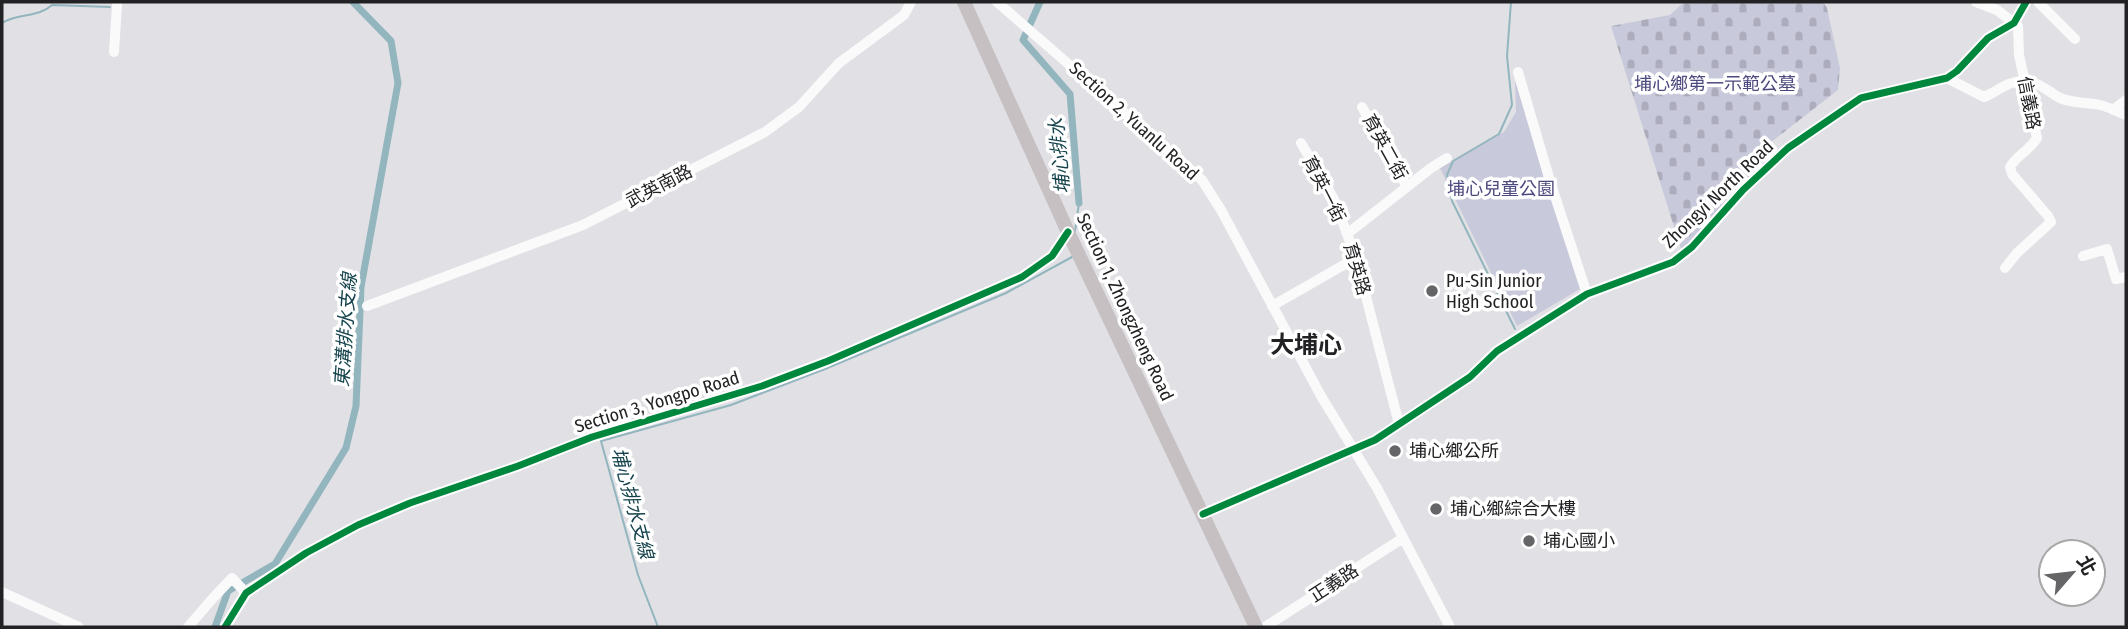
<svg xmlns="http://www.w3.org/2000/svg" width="2128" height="629" font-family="'Fira Sans Condensed','Noto Sans TC',sans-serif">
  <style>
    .green { fill: #c8c9db }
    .cemetery { fill: url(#cemetery-stones) }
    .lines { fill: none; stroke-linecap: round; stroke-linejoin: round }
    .stream { stroke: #92b5be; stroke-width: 2 }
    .canal { stroke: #92b5be; stroke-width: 7 }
    .minor { stroke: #fafafb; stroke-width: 10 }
    .major { stroke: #c6c0c3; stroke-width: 14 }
    .cycleway-casing { stroke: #fff; stroke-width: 11 }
    .cycleway { stroke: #00873e; stroke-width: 7 }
    .poi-dot { fill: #656568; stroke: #fff; stroke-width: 2.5 }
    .labels { text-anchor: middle; stroke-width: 7; stroke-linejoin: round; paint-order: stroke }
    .park-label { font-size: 18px; fill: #4c497e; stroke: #fff }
    .street-label { font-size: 18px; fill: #222225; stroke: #fff }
    .poi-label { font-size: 18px; fill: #222225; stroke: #fff; text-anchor: start }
    .water-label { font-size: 19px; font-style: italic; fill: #16444d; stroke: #fff }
    .district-label { font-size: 24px; font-weight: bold; fill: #222225; stroke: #fff }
  </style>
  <defs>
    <pattern id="cemetery-stones" width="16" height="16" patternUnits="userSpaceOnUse" patternTransform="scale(1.75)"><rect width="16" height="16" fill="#c8c9db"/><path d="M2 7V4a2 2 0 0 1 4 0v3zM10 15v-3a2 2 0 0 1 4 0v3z" fill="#acacbc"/></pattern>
  </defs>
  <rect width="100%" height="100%" fill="#e1e1e5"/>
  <path class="green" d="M1515,80L1580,289L1517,326L1440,168L1504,132L1516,112Z"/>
  <path class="cemetery" d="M1684,2H1823L1827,8L1840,68L1838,90L1770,143L1767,162L1734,190L1694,239L1681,249L1611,26L1670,15Z"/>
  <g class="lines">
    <path class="stream" d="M1511,2L1507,56L1512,105L1499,134L1453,161L1447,175L1452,201L1515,329
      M2,23C18,13 38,18 52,5L110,7
      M1075,231L1079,203
      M658,627L638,575L601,441L731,405L825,369L1006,293L1072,257"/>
    <path class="canal" d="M1040,2L1023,40L1070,94L1079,203
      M215,627L228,591L275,564L346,448L356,406L361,287L398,83L391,41L353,2"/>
    <path class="minor" d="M997,2L1202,180L1221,210L1321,396L1377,488L1450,627
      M1976,2L1997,10L2018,26L2019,55L2037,138C2030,150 2017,155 2010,167L2012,174L2048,216L2051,222L2017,253L2005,268
      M2038,2L2075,39
      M114,52L117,5
      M1518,72L1550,181L1587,294
      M1947,78L1984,97C1999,91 2007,81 2024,81C2037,81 2047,90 2058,97C2071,104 2087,102 2100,105C2109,107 2118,112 2126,115
      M1362,107L1407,187
      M2113,110L2126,100
      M1301,143L1334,199L1356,258L1399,424
      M1347,234L1431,168L1447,158
      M2083,256L2107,249L2116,279L2126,277
      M367,306L583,225L765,132L799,107L839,63L904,15L911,2
      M1272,306L1356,258
      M1203,514L1375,440L1470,377L1497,351L1587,294L1673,262L1692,247L1743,190L1788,148L1861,98L1947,78L1957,71L1988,38L2014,23L2026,2
      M2,592L79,627
      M188,627L213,598L232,578L246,593
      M225,627L246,593L306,553L358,525L410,503L518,466L592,437L762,386L828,361L1022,277L1052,256L1068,232
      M1265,627L1403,538"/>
    <path class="major" d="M964,2L1068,232L1256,627"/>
    <g class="cycleway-casing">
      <path id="cycleway" d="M1203,514L1375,440L1470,377L1497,351L1587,294L1673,262L1692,247L1743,190L1788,148L1861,98L1947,78L1957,71L1988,38L2014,23L2026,2
        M225,627L246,593L306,553L358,525L410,503L518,466L592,437L762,386L828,361L1022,277L1052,256L1068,232"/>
    </g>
    <use href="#cycleway" class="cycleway"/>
  </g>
  <g class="poi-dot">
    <circle cx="1432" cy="291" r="7"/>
    <circle cx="1395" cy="451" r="7"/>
    <circle cx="1436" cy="509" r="7"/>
    <circle cx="1529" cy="541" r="7"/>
  </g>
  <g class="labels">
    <g class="park-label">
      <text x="1715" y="90">埔心鄉第一示範公墓</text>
      <text x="1501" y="195">埔心兒童公園</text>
    </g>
    <g class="street-label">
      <text transform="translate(2029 103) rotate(79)" y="6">信義路</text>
      <text transform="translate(1134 121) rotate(42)" y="6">Section 2, Yuanlu Road</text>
      <text transform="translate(1385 147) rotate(61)" y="6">育英二街</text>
      <text transform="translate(659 186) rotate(-27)" y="6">武英南路</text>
      <text transform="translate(1324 189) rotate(63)" y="6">育英一街</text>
      <text transform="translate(1718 194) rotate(-44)" y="6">Zhongyi North Road</text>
      <text transform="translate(1357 269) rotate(74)" y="6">育英路</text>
      <text transform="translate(1125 307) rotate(65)" y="6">Section 1, Zhongzheng Road</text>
      <text transform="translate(657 402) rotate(-17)" y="6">Section 3, Yongpo Road</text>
      <text transform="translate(1334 583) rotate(-33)" y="6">正義路</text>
    </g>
    <g class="poi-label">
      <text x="1446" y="287">Pu-Sin Junior<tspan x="1446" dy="21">High School</tspan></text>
      <text x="1409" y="457">埔心鄉公所</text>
      <text x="1450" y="515">埔心鄉綜合大樓</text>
      <text x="1543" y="547">埔心國小</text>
    </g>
    <g class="water-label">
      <text transform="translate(1059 156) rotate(-95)" y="7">埔心排水</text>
      <text transform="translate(345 330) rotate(-86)" y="7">東溝排水支線</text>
      <text transform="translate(633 503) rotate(75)" y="7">埔心排水支線</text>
    </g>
    <g class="district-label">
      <text x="1306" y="353">大埔心</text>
    </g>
  </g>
  <rect width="2128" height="629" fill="none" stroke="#222225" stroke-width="7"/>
  <g transform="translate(2072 573) rotate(62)"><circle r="33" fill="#ffffff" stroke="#a7a7a8" stroke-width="2"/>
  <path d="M0-5L12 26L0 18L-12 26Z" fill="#656568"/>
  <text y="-10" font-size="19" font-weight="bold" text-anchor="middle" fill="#222225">北</text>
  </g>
</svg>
